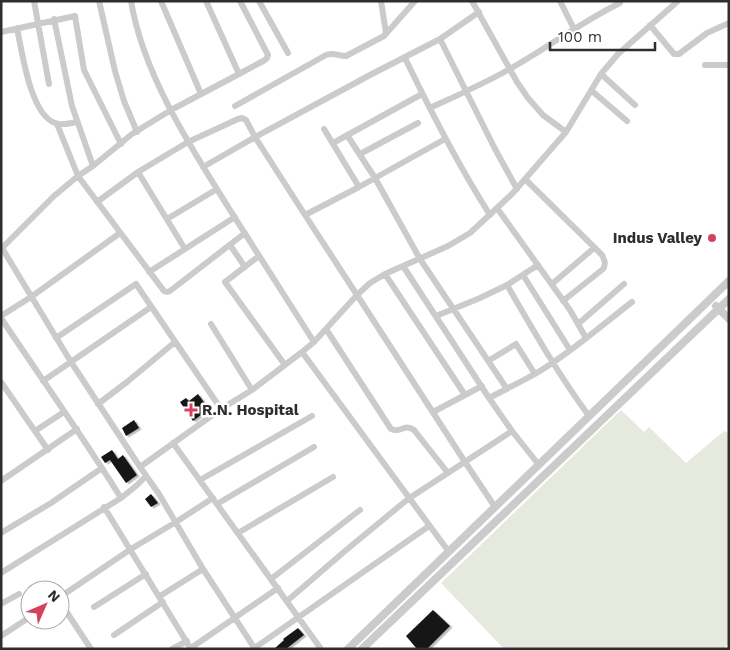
<svg xmlns="http://www.w3.org/2000/svg" width="730" height="650" font-family="'Work Sans',sans-serif">
  <style>
    .green { fill: #e6eade }
    .building { fill: #151515; filter: url(#shadow) }
    .lines { fill: none; stroke-linecap: round; stroke-linejoin: round }
    .minor { stroke: #cbcbcb; stroke-width: 6 }
    .tertiary { stroke: #cbcbcb; stroke-width: 8 }
    .poi-dot { fill: #d3435d; stroke: #fff; stroke-width: 2 }
    .labels { text-anchor: middle; stroke-width: 5; stroke-linejoin: round; paint-order: stroke }
    .poi-label { font-size: 15px; font-weight: bold; fill: #2e2e2e; stroke: #fff; text-anchor: end }
  </style>
  <defs>
    <filter id="shadow"><feDropShadow dx="2.5" dy="1.5" stdDeviation="0" flood-color="#0004"/></filter>
  </defs>
  <rect width="100%" height="100%" fill="#fff"/>
  <path class="green" d="M621,410L644,432L649,427L686,463L724,431L729,433V643L723,649H504L441,583Z"/>
  <path class="building" d="M198,394L209,409L193,421L180,402L186,398L189,401Z
    M134,420L139,428L126,436L122,428Z
    M112,450L118,459L123,455L137,475L126,483L110,460L105,463L101,457Z
    M151,494L158,503L151,507L145,499Z
    M433,610L450,626L427,649H417L406,636Z
    M298,628L304,635L286,649H274L284,640L283,639Z"/>
  <g class="lines">
    <path class="minor" d="M34,1L49,84
      M99,1L115,71L124,101L137,132
      M131,1C143,74 191,148 230,210C258,254 286,298 314,342
      M161,1L201,94
      M206,1L239,74L171,110L132,134L93,166L78,176L54,196L2,248L71,362L140,467L159,494L203,569L255,649
      M259,1L288,53
      M472,1L517,82L528,98L543,115L566,132
      M560,1L574,29
      M54,19L72,106L93,166
      M650,25L674,54H679L707,33L729,23
      M17,28C22,51 30,114 55,123C62,126 70,123 77,122
      M1,32L75,16L84,70L121,144
      M384,36L415,1
      M440,39L494,147L517,189
      M405,58C431,112 458,165 490,215
      M705,65H729
      M239,74L265,60L267,58L268,55L240,1
      M601,74L635,105
      M592,91L627,121
      M235,106L326,55C334,52 338,56 346,56L384,36L386,33L381,1
      M430,108C456,96 483,84 508,70C546,49 581,22 620,3
      M57,124L78,176L164,291L167,292L170,291L245,233
      M324,129L359,187
      M347,135L375,178L420,259L507,389
      M333,143L422,94
      M360,154L418,123
      M203,167L255,137L370,75L440,39L479,12
      M138,172L188,142L238,119L242,118L246,120L255,137L305,215L357,295L465,462L495,507
      M525,179L602,255C605,261 606,264 603,269L563,301
      M97,202L138,172L185,249
      M497,208L570,310L586,338
      M305,215L359,187L445,139
      M167,219L217,189
      M230,245L245,267
      M259,256L225,282L285,365
      M403,266L489,398
      M149,272L235,217
      M385,274L465,395
      M523,275L570,350
      M552,284L594,248
      M507,285C533,330 558,374 589,416
      M1,316L31,297L120,233
      M436,316L480,298L507,285L538,265
      M1,318C41,378 83,437 121,498
      M211,324L252,390
      M578,324L624,284
      M326,329L391,429C400,434 404,423 414,430L448,473
      M56,338L136,284L221,409
      M302,352L449,552
      M488,361L516,344L535,374
      M43,381L151,307
      M1,382L48,450
      M98,404L127,382L175,342
      M433,412L482,386
      M35,431L64,412
      M173,443L321,649
      M539,465L512,431L489,398C506,389 523,381 540,371C573,351 602,325 632,302
      M140,467L221,409L252,390L302,352L314,342L357,295L370,283L385,274L448,246L470,233L512,194L566,132L601,74L618,54L678,1
      M200,480L312,416
      M1,481L77,429
      M217,504L314,447
      M104,507L191,649
      M1,533L51,503L102,468
      M238,533L333,477
      M1,573L121,498L136,486L146,476
      M271,579L360,510
      M160,596L203,569
      M60,597L131,549L176,522L213,498
      M287,601L345,551L408,499L512,431
      M60,602L91,649
      M1,604L19,594
      M94,607L146,574
      M114,635L163,602
      M1,636L30,617
      M191,648L278,588
      M172,649L187,641
      M253,649L429,526"/>
    <path class="tertiary" d="M716,306L729,319
      M348,649L729,281
      M362,649L729,299"/>
  </g>
  <g class="poi-dot">
    <circle cx="712" cy="238" r="5"/>
    <path d="M188.5 402.5h5v5h5v5h-5v5h-5v-5h-5v-5h5z"/>
  </g>
  <g class="labels">
    <g class="poi-label">
      <text x="702" y="243">Indus Valley</text>
      <text x="202" y="415" text-anchor="start">R.N. Hospital</text>
    </g>
  </g>
  <rect width="730" height="650" fill="none" stroke="#2e2e2e" stroke-width="5"/>
  <g transform="translate(45 605) rotate(45)"><circle r="24" fill="#ffffff" stroke="#ababab"/>
  <path d="M0-4L9 19L0 12L-9 19Z" fill="#d3435d"/>
  <text y="-8" font-size="14" font-weight="bold" text-anchor="middle" fill="#2e2e2e">N</text>
  </g>
  <path d="M550 42v8h105v-8" fill="none" stroke="#2e2e2e" stroke-width="2.5"/>
  <text x="558" y="42" font-size="15" fill="#2e2e2e" stroke="#ffffff" stroke-width="4" paint-order="stroke">100 m</text>
</svg>
